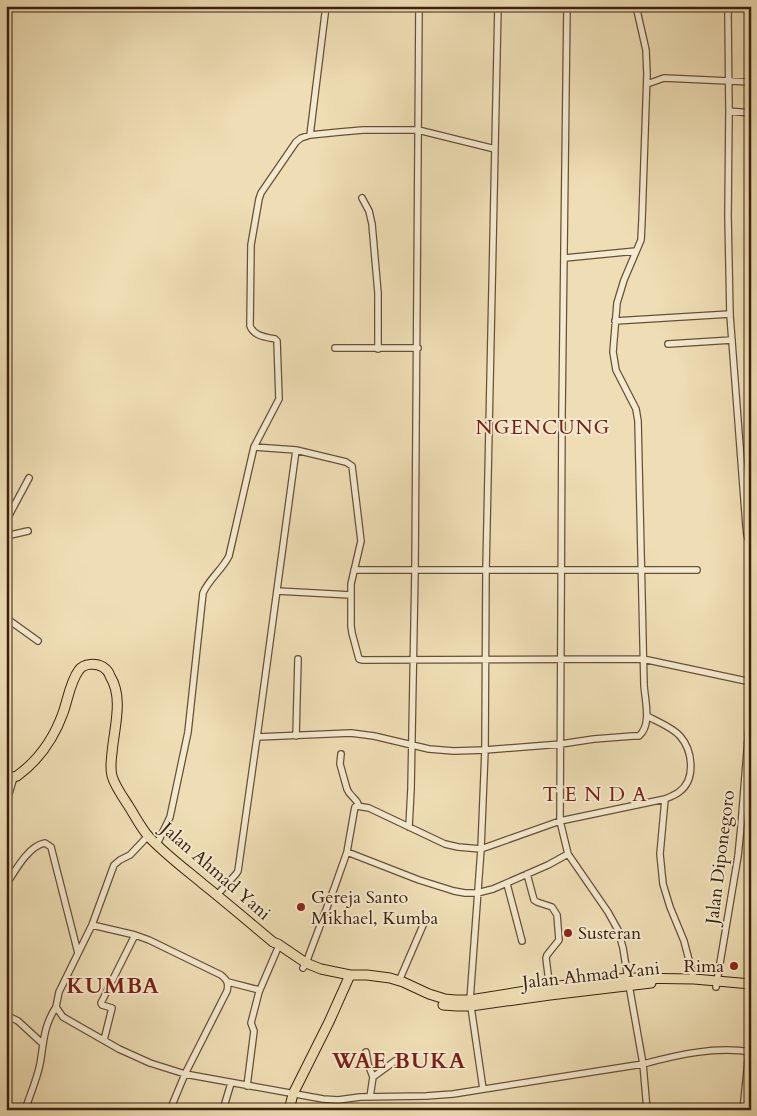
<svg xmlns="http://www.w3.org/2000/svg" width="757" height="1116" font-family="Cardo,serif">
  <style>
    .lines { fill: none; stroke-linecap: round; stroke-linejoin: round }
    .minor-casing { stroke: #675038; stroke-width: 8 }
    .highway-casing { stroke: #3a210e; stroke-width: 11 }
    .minor { stroke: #f5eacf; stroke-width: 5.5 }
    .highway { stroke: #efdeb5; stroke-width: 9 }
    .poi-dot { fill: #8f2418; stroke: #f5eacf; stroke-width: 2 }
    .labels { text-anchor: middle; stroke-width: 4; stroke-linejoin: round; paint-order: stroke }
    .street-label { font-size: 18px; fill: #3a210e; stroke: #f5eacf }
    .poi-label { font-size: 18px; fill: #3a210e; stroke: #f5eacf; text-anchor: start }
    .quarter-label { font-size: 20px; letter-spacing: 1px; fill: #7a1f14; stroke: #f5eacf }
    .district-label { font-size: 22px; font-weight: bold; letter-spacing: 1px; fill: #7a1f14; stroke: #f5eacf }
  </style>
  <rect width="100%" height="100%" fill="#efdeb5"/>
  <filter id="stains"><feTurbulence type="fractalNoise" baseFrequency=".004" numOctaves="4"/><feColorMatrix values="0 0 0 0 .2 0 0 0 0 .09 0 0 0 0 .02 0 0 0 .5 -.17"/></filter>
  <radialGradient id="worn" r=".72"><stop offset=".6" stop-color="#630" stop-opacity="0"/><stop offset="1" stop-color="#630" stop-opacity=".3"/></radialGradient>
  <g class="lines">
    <g class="minor-casing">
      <path id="minor" d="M729,6L728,14L729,111L728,216L730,315L746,526L747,535L751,547
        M647,84L664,78L751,82
        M729,111L751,113
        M310,135L326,6
        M362,198L369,211L372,224L378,293V349
        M565,258L636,251
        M615,321L730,314
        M668,344L732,340
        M335,348H418
        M254,447L296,450L346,462L352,466L361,541L351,584V626L352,633L359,659L363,660L643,659L751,682
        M6,521L29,478
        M6,536L28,531
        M354,570H697
        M277,591L351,595
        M6,618L38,641
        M647,716C658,722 672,727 680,736C693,751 696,780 679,792C675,795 670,797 665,799L560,821L568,854L608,912L618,930L623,948L629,985L643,1064L647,1110
        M296,736L298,659
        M257,737L351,733L374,736L429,749L454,751L485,750L561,744L594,739L633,736H639C652,725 645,701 644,685L638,421L636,409L616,370L613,352L617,303L624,280L641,240L642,220L647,74L646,50L636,6
        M341,754L340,764L347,789C350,797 356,797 359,806
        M665,799L660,854L663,884L670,907L684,941L694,979
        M6,804L14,777
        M409,827L411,789L415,570L419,6
        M148,836L130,855L120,860L114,865L92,925L59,992L56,1007L63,1017L119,1049L150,1063L185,1074L323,1099L338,1100L360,1097L426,1096L453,1094L643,1064C677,1055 715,1046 751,1052
        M157,844L170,817L188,732L203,593C209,579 222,570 229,556L254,447L279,399L277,341L275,339C265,337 254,336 250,326L251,245L259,199L261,193L296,142L301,138L310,135L340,132L363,130H418L495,149
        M347,852L419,880L454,891L465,893H477L493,889L548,865L568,854
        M527,874L534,900L537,902L552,907L557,915L559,940L547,955L546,958L550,990
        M507,884L522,941
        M6,885C15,871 28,846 45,843L51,847L78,953
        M217,895L236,874L238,871L258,730L296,450
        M92,925L135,935L149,940L221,975C227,980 229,983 227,991L185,1074L170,1110
        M303,968L306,963L335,886L347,852L354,812L355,807L357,806L369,808L445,844L458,847L481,849L560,821L562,413L567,6
        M399,981L424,923
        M228,982L259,990
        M716,987L738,856L741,826L751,701
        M6,1015L18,1021L43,1044
        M104,1040L112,1008L102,1005L101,1003L135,935
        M366,1052L368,1064L373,1077
        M247,1086L254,1031L251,1023L259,992L277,950
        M483,1089L470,1000L481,849L485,750L486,570L498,6
        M370,1097L373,1077L395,1061
        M25,1110C30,1095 37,1079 40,1064C44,1042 43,1027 56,1007
        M223,1110L231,1083
        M743,1110L749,1051"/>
    </g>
    <g class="highway-casing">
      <path id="highway" d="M6,776L14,777L17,776C39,760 54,738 63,713C68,699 70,682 79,670C84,663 96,663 103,667C106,669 109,672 110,676C124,698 114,728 112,753C111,761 110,768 112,776C115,786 122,796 128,805C135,816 141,828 149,837C165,854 185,869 203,884C227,903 250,923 273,942L278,944L306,963L321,969L350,975H367L390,978L403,982L429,994L445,999L455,1000H470L550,987L628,978L694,979L751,984
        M443,1005L457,1006H471L550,995L651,983
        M289,1110L293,1094L329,1022L350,975"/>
    </g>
    <use href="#minor" class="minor"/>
    <use href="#highway" class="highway"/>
  </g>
  <g class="poi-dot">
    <circle cx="301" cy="907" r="5"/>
    <circle cx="568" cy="933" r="5"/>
    <circle cx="734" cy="966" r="5"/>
  </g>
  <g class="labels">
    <g class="street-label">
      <text transform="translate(720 857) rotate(-83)" y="6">Jalan Diponegoro</text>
      <text transform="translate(216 871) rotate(41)" y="6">Jalan Ahmad Yani</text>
      <text transform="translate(591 975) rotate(-6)" y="6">Jalan Ahmad Yani</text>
    </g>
    <g class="poi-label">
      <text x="311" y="903">Gereja Santo<tspan x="311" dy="21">Mikhael, Kumba</tspan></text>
      <text x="578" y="939">Susteran</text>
      <text x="724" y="972" text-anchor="end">Rima</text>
    </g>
    <g class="quarter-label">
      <text x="543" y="434">NGENCUNG</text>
      <text x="595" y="801">T E N D A</text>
    </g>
    <g class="district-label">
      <text x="113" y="993">KUMBA</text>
      <text x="399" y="1068">WAE BUKA</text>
    </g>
  </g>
  <rect width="757" height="1116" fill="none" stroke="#efdeb5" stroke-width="25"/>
  <rect x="8" y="8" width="742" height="1101" fill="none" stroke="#3a210e" stroke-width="2.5"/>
  <rect x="12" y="12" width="732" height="1091" fill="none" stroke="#3a210e"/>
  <rect width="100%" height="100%" filter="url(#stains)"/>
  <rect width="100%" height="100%" fill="url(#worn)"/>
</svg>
